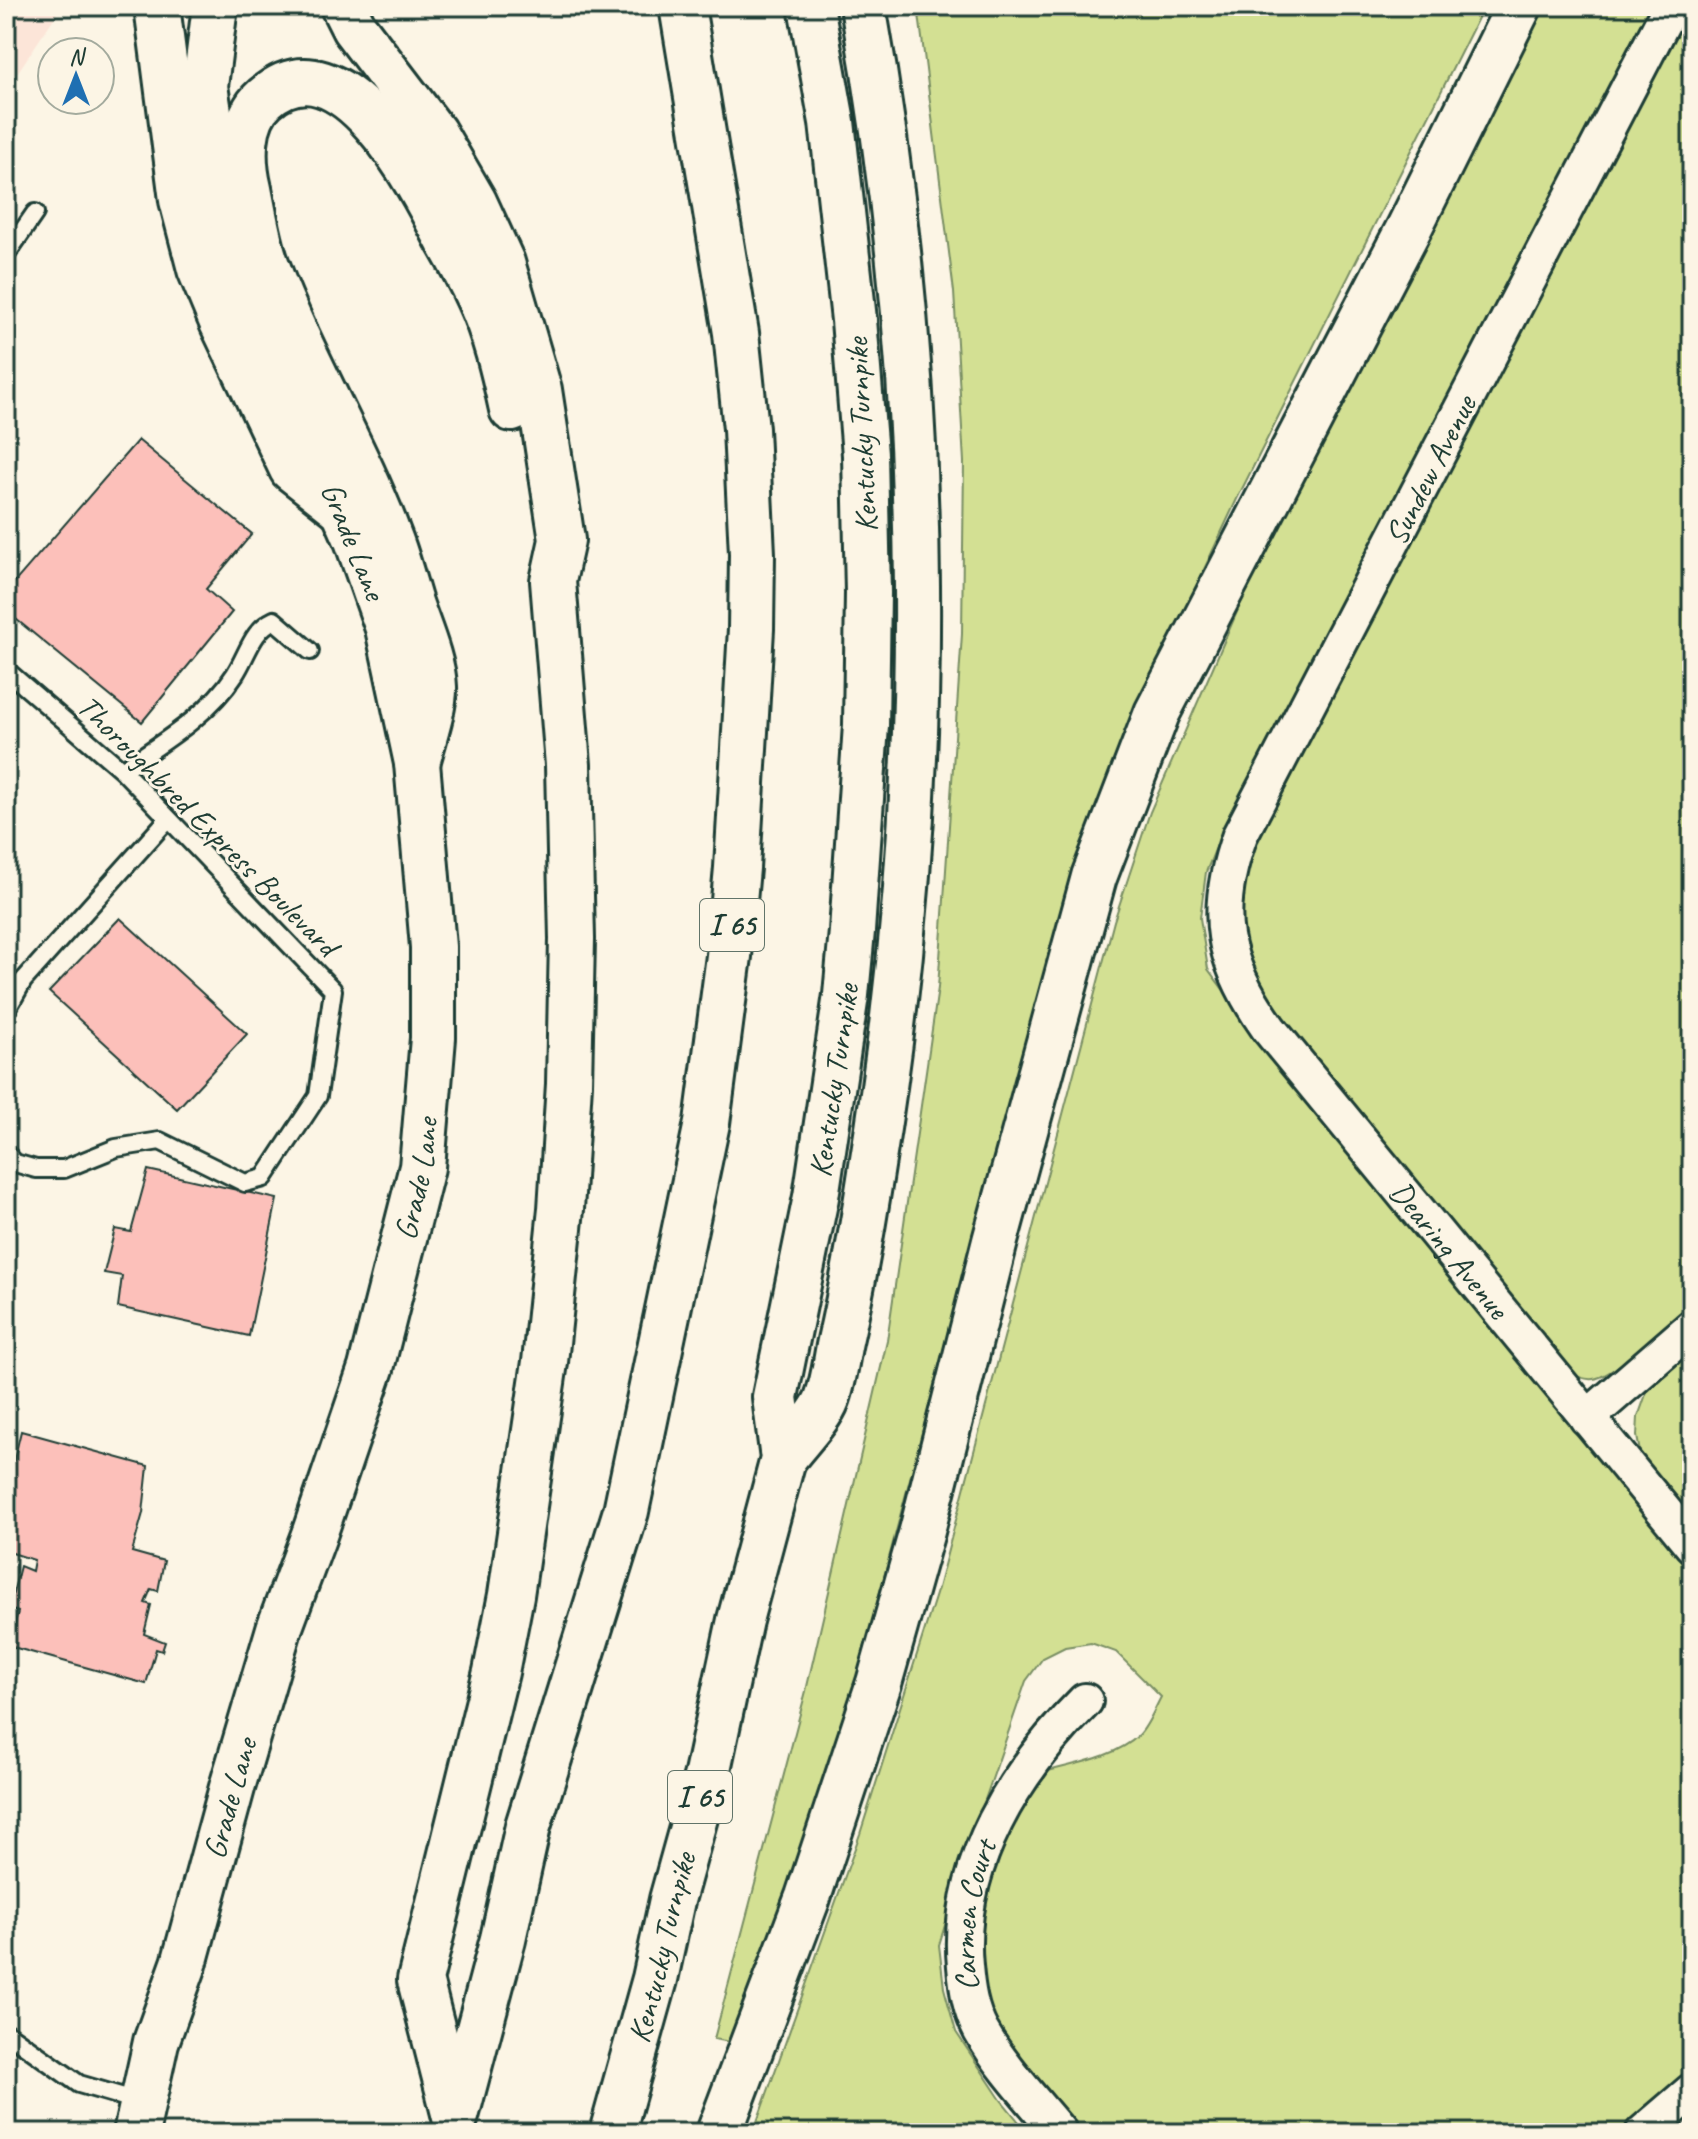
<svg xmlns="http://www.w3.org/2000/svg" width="1698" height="2139" font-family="Caveat,sans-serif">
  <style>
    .built { fill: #fce5d8 }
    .green { fill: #d3e093; stroke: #798e64; stroke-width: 2 }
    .building { fill: #fcc0ba; stroke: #1f3d34; stroke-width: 2 }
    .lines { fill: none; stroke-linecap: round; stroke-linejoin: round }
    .lane-casing { stroke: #1f3d34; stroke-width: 22 }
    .street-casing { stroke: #1f3d34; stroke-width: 40 }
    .secondary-casing { stroke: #1f3d34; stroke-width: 50 }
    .highway-casing { stroke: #1f3d34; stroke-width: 50 }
    .lane { stroke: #fcf5e5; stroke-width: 16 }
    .street { stroke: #fcf5e5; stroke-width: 34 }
    .secondary { stroke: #fcf5e5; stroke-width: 44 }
    .highway { stroke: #fcf5e5; stroke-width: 44 }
    .labels { text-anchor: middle; stroke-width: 6; stroke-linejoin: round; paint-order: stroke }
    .shield { fill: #fcf5e5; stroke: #617469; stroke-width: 2 }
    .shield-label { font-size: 30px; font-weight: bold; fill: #1f3d34 }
    .street-label { font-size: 32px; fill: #1f3d34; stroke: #fcf5e5 }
  </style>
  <rect width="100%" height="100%" fill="#fcf5e5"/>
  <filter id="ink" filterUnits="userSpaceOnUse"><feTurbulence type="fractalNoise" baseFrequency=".0125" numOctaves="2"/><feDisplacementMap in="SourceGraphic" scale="16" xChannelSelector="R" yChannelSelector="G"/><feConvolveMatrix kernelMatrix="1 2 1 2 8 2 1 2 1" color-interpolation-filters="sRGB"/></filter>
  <g filter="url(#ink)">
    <path class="built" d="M6,6H54L56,15L6,90Z"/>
    <path class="green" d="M918,6H1484L1237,499L1151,682L966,1267L862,1660L736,2043L714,2039L806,1691L887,1341L938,988L962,634L964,462L954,292Z
      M1545,6H1656L1463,379L1226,823L1206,872L1200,918L1208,969L1277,1062L1692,1567V2068L1617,2133H1081L1035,2080L995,2020L982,1985L975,1949L984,1885L1034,1775C1066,1765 1115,1759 1139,1735C1148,1726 1155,1708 1161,1697L1116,1652L1091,1643L1065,1647L1043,1658L1026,1681L968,1849L939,1945L944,1988L956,2032L1001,2100L1028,2133H753L860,1834L938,1588L1114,921L1150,812L1243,598L1295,490Z
      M1682,6H1692V1304C1674,1320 1613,1378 1593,1379C1584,1380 1576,1376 1569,1372L1285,1033L1241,955L1237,898L1251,843Z
      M1692,1342V1522L1641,1458L1637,1436L1638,1417L1650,1383Z"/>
    <path class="building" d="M138,440L252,534L206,589L232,612L142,722L6,611V592Z
      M120,918L247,1034L177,1109L49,992Z
      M148,1170L277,1199L249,1336L118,1307L122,1276L104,1273L115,1229L131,1232Z
      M21,1431L148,1466L143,1513L132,1552L164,1561L158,1591L151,1589L145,1603L151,1605L144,1634L165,1642L162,1651L156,1649L146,1684L9,1646L18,1612L9,1609L20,1566L32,1571L34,1560L6,1551V1527L9,1528L12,1515L6,1514V1493Z"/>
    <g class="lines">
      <g class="lane-casing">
        <path id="lane" d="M6,255L35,213
          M6,670L122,770L333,990L318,1096L264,1178L245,1183L160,1141L116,1148L64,1169H36L15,1163L6,1153
          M122,770C163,742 208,716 235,674C248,654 252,630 274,620L310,651
          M6,1011L23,981L168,819
          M6,2032L79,2084L141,2102"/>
      </g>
      <g class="street-casing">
        <g id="street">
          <path id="s1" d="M1671,6L1240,835C1212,913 1221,962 1269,1029L1692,1545"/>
          <path d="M1587,1418L1692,1327"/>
          <path id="s2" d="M1060,2133C1033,2100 1002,2068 981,2031C970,2010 967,1989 965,1966C955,1865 1016,1770 1085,1701"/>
          <path d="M1643,2133L1692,2091"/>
        </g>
      </g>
      <g class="secondary-casing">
        <g id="secondary">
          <path id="s3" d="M136,2133L156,2042L184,1964L233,1784L279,1629L314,1535L371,1368L422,1167L433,1038V947L417,763L388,628L357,540L230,249L205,86L215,6"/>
        </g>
      </g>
      <g class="highway-casing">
        <g id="highway">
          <path d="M157,6L182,200L200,269L222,322L292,469L343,509"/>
          <path d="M343,6L354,28L434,133L474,202L502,263L539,390L562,540L553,581L568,765L572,939L569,1084L561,1209L545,1362L511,1595L496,1672L420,1980L455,2117"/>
          <path d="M417,763C422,744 435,705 434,687C433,660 417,625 409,600C403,580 398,561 391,542C356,447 302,360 267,266C258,242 254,214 249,189C242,160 241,119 265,98C342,30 421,187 448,240C459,259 470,279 479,299C495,333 504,372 512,409"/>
          <path d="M783,1459C795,1442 820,1418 827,1399C834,1381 836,1360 840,1341C853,1284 863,1225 872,1166C935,782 932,390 863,6"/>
          <path d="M456,2116L503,1939L528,1826L626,1511L707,1123L729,956L737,868L751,629L752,554L746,429L736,333L682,6"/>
          <path id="s4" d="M612,2133L655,1979L672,1900L707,1774L740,1620L783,1459L775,1397L816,1197L846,995L852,931L866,725L868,593L865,455L854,320L832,122L811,6"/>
          <path d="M719,2133L808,1897L879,1683L922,1531L995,1241L1094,877L1157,713L1409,228L1519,6"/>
        </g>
      </g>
      <use href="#lane" class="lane"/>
      <use href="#street" class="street"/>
      <use href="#secondary" class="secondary"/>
      <use href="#highway" class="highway"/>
    </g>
  </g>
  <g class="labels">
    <g class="shield">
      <rect x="700" y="899" width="64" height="52" rx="6"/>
      <rect x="668" y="1771" width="64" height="52" rx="6"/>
    </g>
    <g class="shield-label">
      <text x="732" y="935">I 65</text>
      <text x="700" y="1807">I 65</text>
    </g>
    <g class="street-label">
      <text transform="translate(861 435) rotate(-93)" y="11">Kentucky Turnpike</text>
      <text transform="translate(1430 470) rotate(-63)" y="11">Sundew Avenue</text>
      <text transform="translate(354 541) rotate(68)" y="11">Grade Lane</text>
      <text transform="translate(208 825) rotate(45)" y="11">Thoroughbred Express Boulevard</text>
      <text dy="11" stroke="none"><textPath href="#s4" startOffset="1080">Kentucky Turnpike</textPath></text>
      <text dy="11" stroke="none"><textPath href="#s3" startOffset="996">Grade Lane</textPath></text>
      <text dy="11" stroke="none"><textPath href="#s1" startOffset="1426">Dearing Avenue</textPath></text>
      <text dy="11" stroke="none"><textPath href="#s3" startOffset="348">Grade Lane</textPath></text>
      <text dy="11" stroke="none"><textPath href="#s2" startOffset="248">Carmen Court</textPath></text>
      <text dy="11" stroke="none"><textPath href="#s4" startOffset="192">Kentucky Turnpike</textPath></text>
    </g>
  </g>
  <rect width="1698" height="2139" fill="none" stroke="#fcf5e5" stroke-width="32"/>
  <rect x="16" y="16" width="1666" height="2107" fill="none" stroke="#1f3d34" stroke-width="3" filter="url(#ink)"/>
  <g transform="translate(76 76)"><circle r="38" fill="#fcf5e5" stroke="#a4ab9e" stroke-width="2"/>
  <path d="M0-6L14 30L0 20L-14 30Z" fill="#1f6fb2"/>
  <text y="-12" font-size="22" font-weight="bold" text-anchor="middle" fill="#1f3d34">N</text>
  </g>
</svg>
